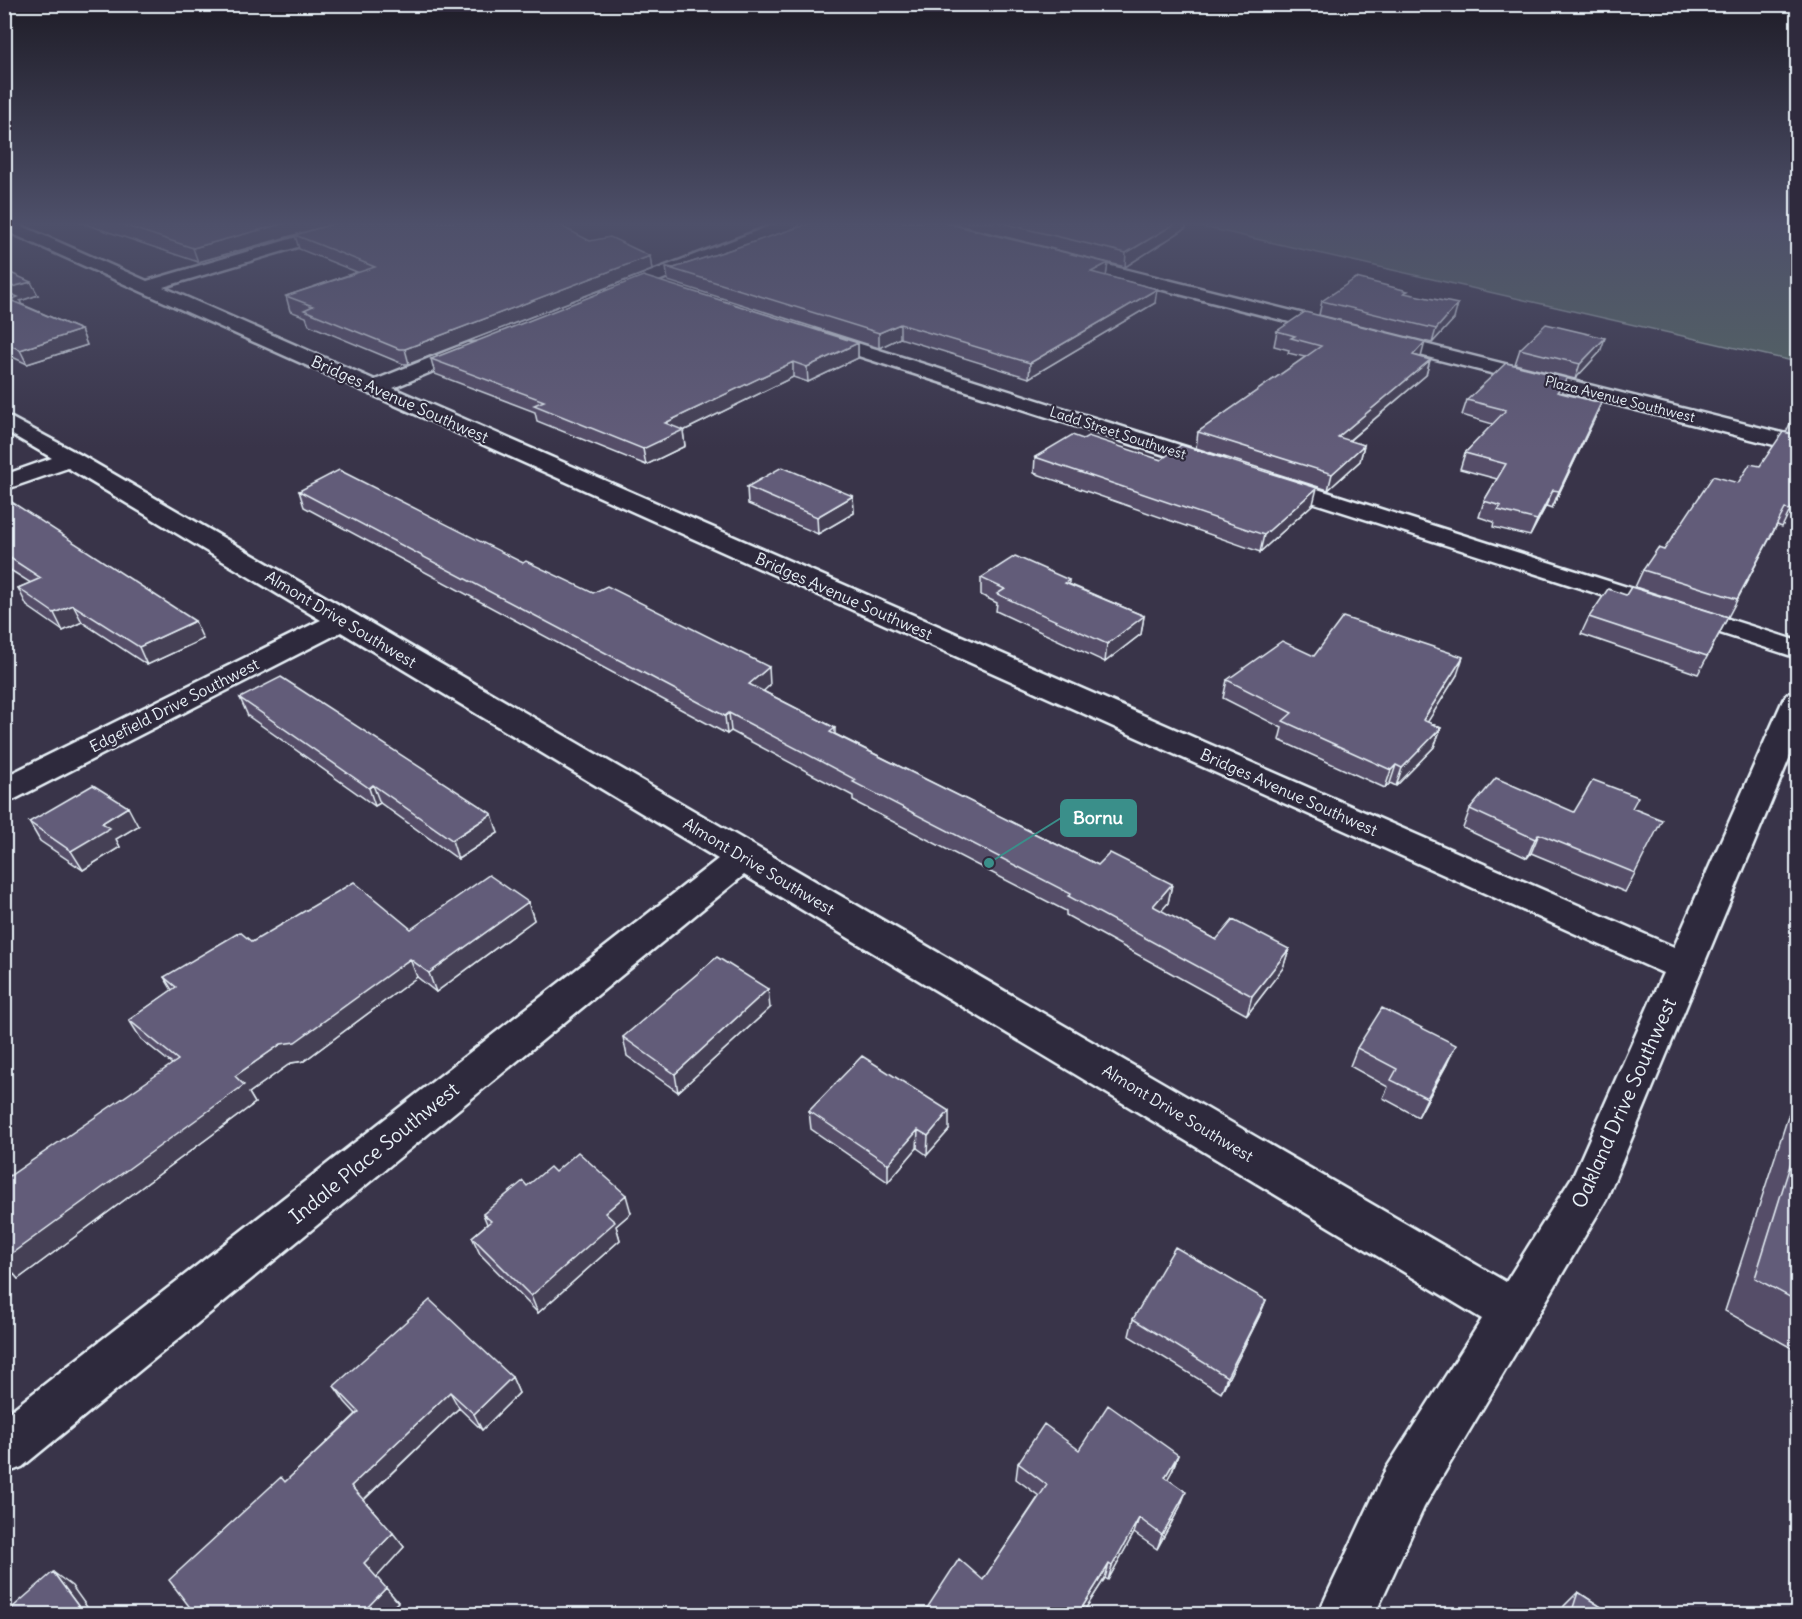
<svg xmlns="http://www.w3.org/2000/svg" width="1802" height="1619" font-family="Delius,sans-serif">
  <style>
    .green { fill: #546862; stroke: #9eacad; stroke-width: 1.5 }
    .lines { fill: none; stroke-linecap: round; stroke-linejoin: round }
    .minor-casing { stroke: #e8f1f8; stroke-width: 5 }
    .minor { fill: #2f2a3d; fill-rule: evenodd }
    .wall { fill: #544e68; stroke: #e8f1f8; stroke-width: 1.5 }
    .shaded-wall { fill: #454055; stroke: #e8f1f8; stroke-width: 1.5 }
    .building { fill: #625b79; stroke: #e8f1f8; stroke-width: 1.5 }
    .labels { text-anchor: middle; stroke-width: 4.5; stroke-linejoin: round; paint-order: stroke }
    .far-street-label { font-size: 14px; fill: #e8f1f8; stroke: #2f2a3d }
    .street-label { font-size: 16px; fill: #e8f1f8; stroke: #2f2a3d }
    .near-street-label { font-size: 20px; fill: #e8f1f8; stroke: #2f2a3d }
    .leader { fill: none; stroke: #3a8f8a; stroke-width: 2 }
    .callout-dot { fill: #3a8f8a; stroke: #2f2a3d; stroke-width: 2 }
    .callout { fill: #3a8f8a; stroke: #3a8f8a; stroke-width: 2 }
    .callout-label { font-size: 18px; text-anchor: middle; font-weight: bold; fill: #fff }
  </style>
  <rect width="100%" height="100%" fill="#393449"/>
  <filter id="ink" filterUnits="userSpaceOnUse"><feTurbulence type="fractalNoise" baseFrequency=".0167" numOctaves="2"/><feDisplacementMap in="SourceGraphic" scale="12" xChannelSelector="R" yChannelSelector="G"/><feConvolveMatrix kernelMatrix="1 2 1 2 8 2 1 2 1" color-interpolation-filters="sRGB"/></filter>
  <g filter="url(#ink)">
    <path class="green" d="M1181,222H1797V362L1217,230Z"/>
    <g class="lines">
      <g class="minor-casing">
        <path id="minor" d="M4,222H13L147,281L348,222H373L371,225L163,287L375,380L467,343H481L484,347L481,351L393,388L1674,947L1783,700L1787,694L1798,691V737L1606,1200L1424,1507L1375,1614H1318L1386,1469L1482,1319L744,875L22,1467L4,1474V1416L718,859L341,632L15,799L4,802V777L321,620L68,468L4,490V475L52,458L4,430V414L79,454L1506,1282L1574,1174L1663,973L4,230Z
          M780,222H802L800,225L615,298H603L600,294L603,290Z
          M1063,254L1798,437V451L1057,263L1054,259Z
          M816,330L1224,459L1228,464L1224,469H1208L809,340L806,336Z
          M1273,475L1798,641V658L1265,487L1261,482L1265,477Z"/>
      </g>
      <use href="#minor" class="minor"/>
    </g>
    <path class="wall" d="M79,222H340L198,262Z
      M799,222H941L1108,263L1106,276L1155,303L1029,378L900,338L879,348L668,281L666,267L674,268L799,227Z
      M946,222H1187L1186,228L1125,267Z
      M295,235L590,241L650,256L652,270L409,364H403L309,325L306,317L290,311L286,296L357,272L299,249Z
      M4,270L38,295L20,301L21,304L81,330L87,345L27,364L4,353Z
      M1407,294L1454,319L1432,343L1319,315L1322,301Z
      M1277,331L1430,360L1426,375L1349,441L1364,445L1360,461L1328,490L1196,448L1198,432L1305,357L1288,353L1289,350L1274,346Z
      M858,343V358L808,382L793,377L683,431L685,446L646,465L537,421L535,412L435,374L431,359Z
      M1520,349L1600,352L1575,379L1515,364Z
      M1562,393L1601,403L1595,418L1552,508L1546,506L1530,536L1493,527L1494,522L1479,517L1484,501L1497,479L1460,469L1465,453L1493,424L1462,415L1467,400Z
      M1797,410V496L1782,527L1777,525L1728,617L1635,587L1643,570L1664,550L1738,483L1760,466L1794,434L1786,432Z
      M1083,439L1161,460L1313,504L1260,552L1034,473L1035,457Z
      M747,487L853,496L854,513L818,534L748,504Z
      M299,491L523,563L770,685L763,691L835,728V734L1098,865L1172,884L1168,903L1161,911L1216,940L1289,949L1283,968L1247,1015L1066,915V911L853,801V796L731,731L727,734L304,507Z
      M4,497L203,639L147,665L82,622L63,631L27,606L18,588L31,583L4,566Z
      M981,578L1069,580V584L1144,616L1141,634L1105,662L996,611L997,603L981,595Z
      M1626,595L1728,617L1698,674L1581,634L1589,617Z
      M1457,675L1427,722L1441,728L1434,747L1396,786L1390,783L1385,788L1279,740L1282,728L1223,698L1227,680Z
      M240,698L498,833L458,859L380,803L375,806L248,716Z
      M1632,808L1635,873L1625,892L1531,853L1527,858L1463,828L1470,809L1574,812Z
      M29,822L138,826L116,839L120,847L83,870L40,841Z
      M528,902L534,920L436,992L417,977L304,1061L291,1063L249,1093L255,1103L18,1279L13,1273L172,1064L141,1039L129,1020L172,990L164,977L252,942L411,929Z
      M770,1008L678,1092L627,1056L623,1037Z
      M1357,1048L1447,1064L1418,1117L1383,1098L1388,1087L1350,1066Z
      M1797,1089V1351L1725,1311Z
      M809,1111L949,1130L927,1155L917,1148L888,1182L811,1129Z
      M555,1172L631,1213L616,1226L620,1240L538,1313L480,1254L472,1237L487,1224L483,1214Z
      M1266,1300L1259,1317L1221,1393L1129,1336L1133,1319Z
      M512,1377L519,1393L482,1430L459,1408L364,1500L404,1547L376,1577L398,1602L385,1614H195L285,1482L356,1414L345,1402L334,1386Z
      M1079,1450L1178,1455L1172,1471L1167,1479L1180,1507L1157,1549L1134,1533L1108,1580L1105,1578L1082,1614H926L927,1608L983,1580L1039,1496L1016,1479L1018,1463Z
      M1578,1592L1612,1614H1561L1564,1606Z"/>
    <path class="shaded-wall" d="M289,222H340L198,262L193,248Z
      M1178,222H1187L1186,228L1125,267L1126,253Z
      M650,256L652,270L409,364L405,349Z
      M1108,263L1106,277L1091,272Z
      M31,282L38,295L20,301L24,311L4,295V289Z
      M1157,289L1155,303L1029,378L1030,363Z
      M1458,304L1454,319L1432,343L1436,329Z
      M900,324V338L879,348V333Z
      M81,330L87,345L27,364L20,350Z
      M1605,338L1600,352L1575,379L1580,364Z
      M1425,342L1421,357L1413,355Z
      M858,343V358L808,382L807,367Z
      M1430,360L1426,375L1334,453L1338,437Z
      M793,362V377L683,431L685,446L646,465L643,449L665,423Z
      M1567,378L1562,393L1557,392Z
      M1601,403L1595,418L1552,508L1559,491Z
      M1364,445L1360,461L1328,490L1332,474Z
      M1317,488L1313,504L1260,552L1264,535Z
      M1553,490L1546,506L1530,536L1537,520Z
      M853,496L854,513L818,534L817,517Z
      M73,605L82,622L63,631L54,613Z
      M1144,616L1141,634L1105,662L1107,644Z
      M195,621L203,639L147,665L139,647Z
      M1463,657L1457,675L1417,739L1423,720Z
      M769,667L770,685L751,703L749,684Z
      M729,713L731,731L727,734L725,716Z
      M1441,728L1434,747L1396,786L1402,768Z
      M1396,765L1390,783L1385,788L1391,770Z
      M373,785L380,803L375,806L369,788Z
      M128,807L138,826L116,839L120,847L83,870L71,851L102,823Z
      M492,814L498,833L458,859L452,840Z
      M1539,834L1531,853L1527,858L1535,839Z
      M1172,884L1168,903L1149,925L1153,906Z
      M528,902L534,920L436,992L429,973Z
      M4,927L8,932L4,934Z
      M1289,949L1283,968L1247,1015L1252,996Z
      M410,959L417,977L304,1061L291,1063L249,1093L255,1103L18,1279L13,1273L4,1280V1259L235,1076L281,1044Z
      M768,989L770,1008L678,1092L675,1074Z
      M1456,1045L1447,1064L1418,1117L1427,1098Z
      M949,1111V1130L927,1155L928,1136Z
      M918,1130L917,1148L888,1182V1164Z
      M626,1195L631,1213L616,1226L620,1240L538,1313L531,1296L605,1213Z
      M1266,1300L1259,1317L1221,1393L1227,1377Z
      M512,1377L519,1393L482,1430L474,1414Z
      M450,1392L459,1408L362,1501L351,1486Z
      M1178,1455L1172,1471L1160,1493L1165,1477Z
      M1186,1492L1180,1507L1157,1549L1162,1535Z
      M1139,1518L1134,1533L1108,1580L1112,1566Z
      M393,1533L404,1547L376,1578L364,1563Z
      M1109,1564L1105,1578L1082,1614H1078Z
      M53,1572L72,1586L92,1614H84Z
      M386,1588L398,1602L385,1614H361Z"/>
    <path class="building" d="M114,222H289L193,248Z
      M340,222H553L590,241L610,237L650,256L405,349H399L304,310L313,306L286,296L375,267L295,235Z
      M815,222H941L1108,263L1091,272L1157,289L1030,363L900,324L879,333L666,267L674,268Z
      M997,222H1178L1126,253Z
      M4,270L31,282L4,289Z
      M643,276L858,343L807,367L793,362L665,423L683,430L643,449L534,405L544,401L431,359Z
      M1356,278L1408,291L1404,293L1458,304L1436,329L1322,301Z
      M4,291L18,297L10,300L81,330L20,350L4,342Z
      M1305,312L1425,342L1413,355L1430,360L1338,437L1364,445L1332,474L1198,432L1321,346L1291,338L1295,336L1277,331Z
      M1546,324L1605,338L1580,364L1520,349Z
      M1506,363L1567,378L1557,392L1601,403L1559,491L1553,490L1537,520L1498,510L1501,506L1484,501L1506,464L1465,453L1506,410L1467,400Z
      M1797,410V417L1793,416Z
      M1783,432L1797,435V496L1790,510L1785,509L1737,599L1643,570L1658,548L1664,550L1713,476L1738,483L1750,464L1760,466Z
      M1072,435L1083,439L1088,436L1161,460L1181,445L1317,488L1264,535L1035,457Z
      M782,467L853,496L817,517L747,487Z
      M339,470L523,563L526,561L593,593L607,586L769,667L749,684L835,728L830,732L1098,865L1110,853L1172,884L1153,906L1216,940L1233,920L1289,949L1252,996L1068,896L1071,894L853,782L856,780L729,713L725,716L299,491Z
      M4,497L195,621L139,647L73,605L54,613L18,588L41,578L4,554Z
      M1015,556L1069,580L1065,583L1144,616L1107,644L997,594L1005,589L981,578Z
      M1631,587L1728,617L1707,656L1589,617L1608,589L1626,595Z
      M1343,617L1463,657L1423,720L1441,728L1402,768L1396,765L1391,770L1283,721L1292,713L1227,680L1282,641L1314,656Z
      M281,677L492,814L452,840L373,785L369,788L240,698Z
      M1496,778L1574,812L1593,780L1638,797L1632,808L1662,820L1635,873L1539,834L1535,839L1470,809Z
      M93,785L128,807L102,823L110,828L71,851L29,822Z
      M489,875L528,902L429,973L410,959L295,1042L281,1044L235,1076L244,1085L4,1259V1180L178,1060L129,1020L176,987L164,977L240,932L252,942L354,882L411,929Z
      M717,957L768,989L675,1074L623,1037Z
      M1382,1008L1456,1045L1427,1098L1391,1080L1397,1069L1357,1048Z
      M862,1056L949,1111L928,1136L918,1130L888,1164L809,1111Z
      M1797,1143V1301L1755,1278Z
      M578,1152L626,1195L605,1213L615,1222L531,1296L472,1237L491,1221L483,1214L523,1181L527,1186L550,1167L555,1172Z
      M1175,1247L1266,1300L1227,1377L1133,1319Z
      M430,1300L512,1377L474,1414L450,1392L351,1486L393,1533L364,1563L386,1588L361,1614H195L169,1580L281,1477L285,1482L359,1412L334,1386Z
      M1108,1405L1178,1455L1165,1477L1186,1492L1162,1535L1139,1518L1112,1566L1109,1564L1078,1614H934L927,1608L959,1559L983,1580L1047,1485L1018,1463L1044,1424L1079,1450Z
      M53,1572L84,1614H5Z
      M1578,1592L1612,1614H1571Z"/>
  </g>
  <linearGradient id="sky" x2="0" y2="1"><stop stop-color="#1f1d28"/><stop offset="0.5" stop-color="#4e506a"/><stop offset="1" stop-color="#4e506a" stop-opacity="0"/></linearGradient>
  <rect width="1802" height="448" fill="url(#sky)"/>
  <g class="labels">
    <g class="far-street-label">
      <text transform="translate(1620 399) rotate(14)" y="5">Plaza Avenue Southwest</text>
      <text transform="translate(1118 433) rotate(18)" y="5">Ladd Street Southwest</text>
    </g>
    <g class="street-label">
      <text transform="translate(400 399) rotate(24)" y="6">Bridges Avenue Southwest</text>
      <text transform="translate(844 596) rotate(24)" y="6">Bridges Avenue Southwest</text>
      <text transform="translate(341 619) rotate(31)" y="6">Almont Drive Southwest</text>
      <text transform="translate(174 705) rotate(-27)" y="6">Edgefield Drive Southwest</text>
      <text transform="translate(1289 792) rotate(24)" y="6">Bridges Avenue Southwest</text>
      <text transform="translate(759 866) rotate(31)" y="6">Almont Drive Southwest</text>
      <text transform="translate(1178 1113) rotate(31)" y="6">Almont Drive Southwest</text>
    </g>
    <g class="near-street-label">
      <text transform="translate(1624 1103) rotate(-66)" y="7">Oakland Drive Southwest</text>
      <text transform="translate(374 1153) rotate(-39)" y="7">Indale Place Southwest</text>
    </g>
  </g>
  <path class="leader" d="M989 863L1061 818"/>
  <circle class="callout-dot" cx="989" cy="863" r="6"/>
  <rect class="callout" x="1061" y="800" width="75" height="36" rx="6"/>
  <g class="callout-label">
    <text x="1098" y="824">Bornu</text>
  </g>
  <rect width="1802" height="1619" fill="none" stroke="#2f2a3d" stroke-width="24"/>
  <rect x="12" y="12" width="1778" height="1595" fill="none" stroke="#e8f1f8" stroke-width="2" filter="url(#ink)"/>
</svg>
